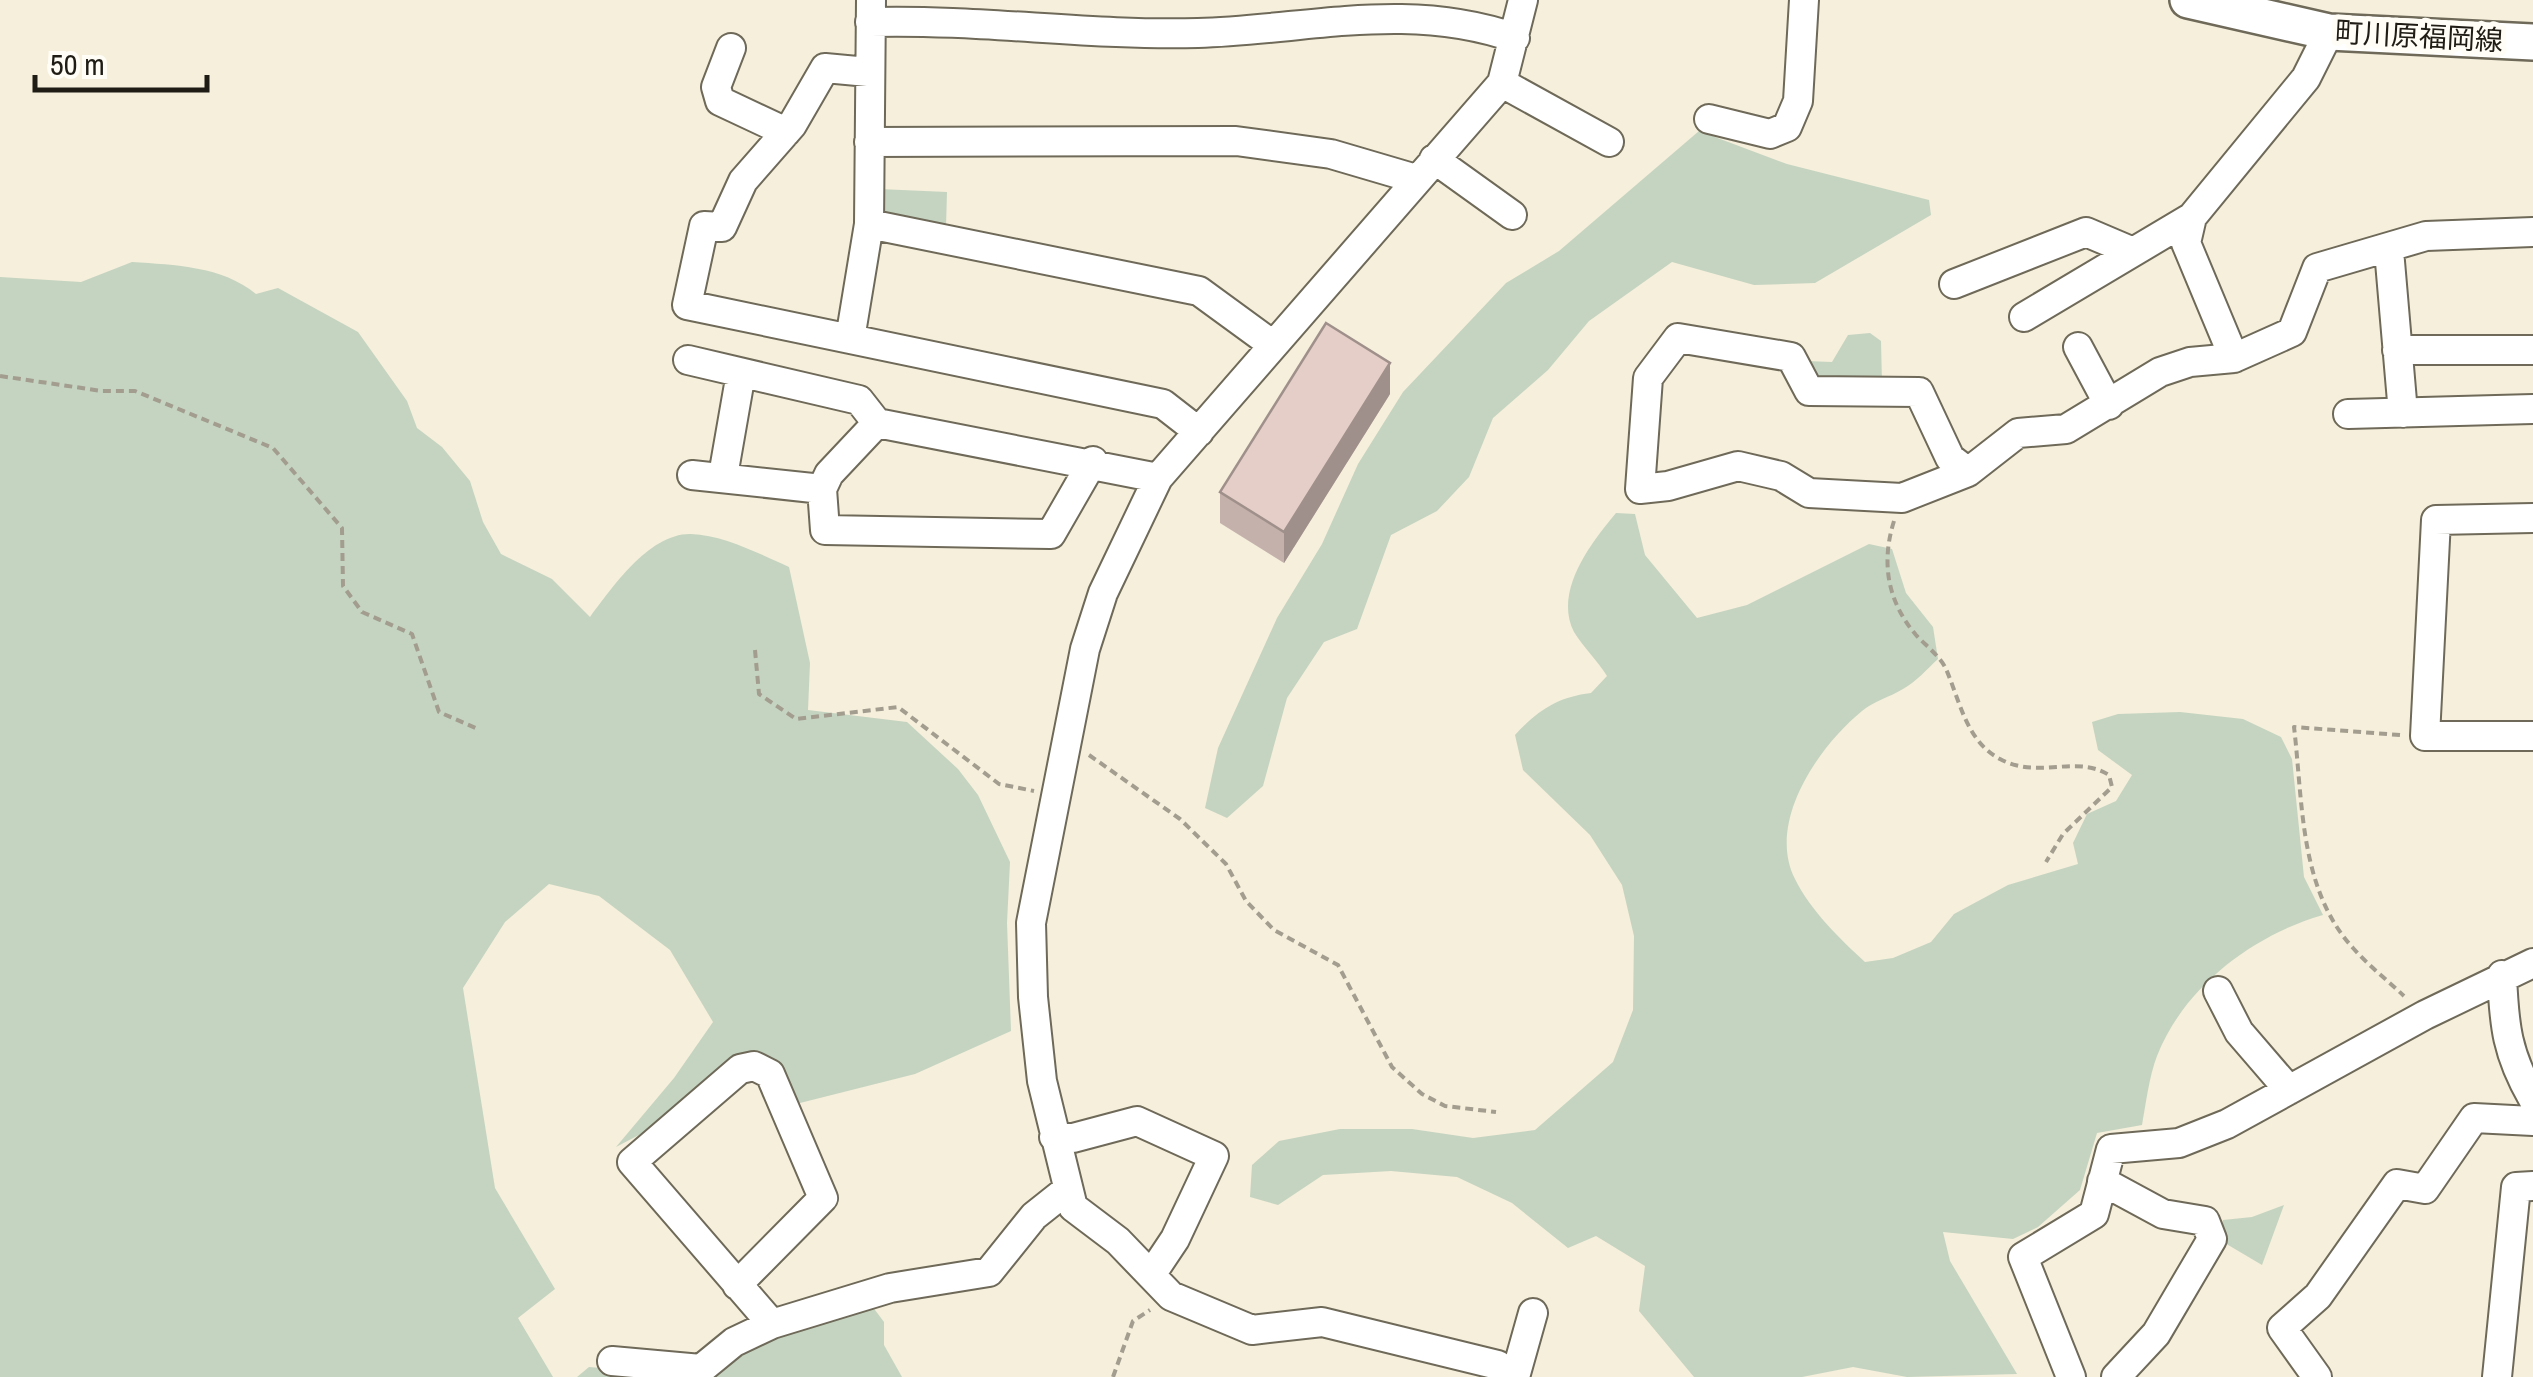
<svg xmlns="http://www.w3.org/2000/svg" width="2533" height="1377" font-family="'Archivo Narrow','Noto Sans JP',sans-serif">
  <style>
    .green { fill: #c5d4c0 }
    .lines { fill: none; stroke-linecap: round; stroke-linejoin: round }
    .minor-casing { stroke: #6e6958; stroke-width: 32 }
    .major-casing { stroke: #6e6958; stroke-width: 40 }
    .path { stroke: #a29d8f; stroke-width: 4; stroke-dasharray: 8 5; stroke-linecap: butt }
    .minor { stroke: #fff; stroke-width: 28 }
    .major { stroke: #fff; stroke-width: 35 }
    .wall { fill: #c4b1ab }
    .shaded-wall { fill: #a0908b }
    .building { fill: #e4cec7; stroke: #a0908b; stroke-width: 2.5 }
    .labels { text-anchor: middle; stroke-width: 10; stroke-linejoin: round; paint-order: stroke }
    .street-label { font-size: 28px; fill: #1e1c15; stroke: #fffdf5 }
  </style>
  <rect width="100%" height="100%" fill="#f5efdc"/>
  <path class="green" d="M1699,131L1787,164L1929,200L1931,215L1815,283L1754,285L1672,262L1589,321L1548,370L1493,418L1469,477L1437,511L1391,535L1357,629L1324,642L1287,698L1263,786L1227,818L1205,808L1218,748L1277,618L1322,544L1358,464L1403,392L1506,283L1559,251Z
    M879,189L947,192L946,227L879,217Z
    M132,262C175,265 222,266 256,294L278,288L358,332L407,401L417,428L442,447L470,481L483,522L501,554L552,579L590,617C612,588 649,533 691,534C723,535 760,554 789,567L810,663L808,710L907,722L958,769L978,795L1010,862L1007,923L1011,1031L915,1074L796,1104L770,1066L616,1147L674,1078L713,1022L670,950L599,896L549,884L505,922L463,988L495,1188L555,1289L518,1318L553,1377H0V277L81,282Z
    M1870,333L1881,341L1882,383L1823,386L1806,361L1832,362L1848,335Z
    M1616,513L1635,514L1645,555L1697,618L1747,605L1869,544L1892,549L1906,593L1933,627L1938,659C1927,669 1916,682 1903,689C1890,697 1874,701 1862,711C1819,746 1766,822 1795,879C1810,910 1840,939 1865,962L1893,958L1931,942L1954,914L2008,885L2078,864L2073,843L2087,814L2116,801L2132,775L2098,750L2092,722L2118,714L2180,712L2243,719L2281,737L2292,759L2304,877L2323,915C2253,935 2184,987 2157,1056C2149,1077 2146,1103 2142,1125L2097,1133L2080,1190L2038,1227L2013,1239L1943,1232L1950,1261L2017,1374L1907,1377L1853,1367L1802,1377H1694L1639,1311L1645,1266L1596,1236L1568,1248L1512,1203L1457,1177L1391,1171L1323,1175L1278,1205L1250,1197L1252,1165L1279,1141L1340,1129H1412L1473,1138L1535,1130L1613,1062L1633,1010L1634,936L1622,885L1590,835L1523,770L1515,735C1538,710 1558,697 1591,693L1607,676C1598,661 1583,647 1574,632C1553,591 1592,542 1616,513Z
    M2284,1205L2262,1265L2218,1239L2223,1220L2252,1217Z
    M819,1294L869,1302L884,1322V1345L902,1377H577L589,1367L647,1372L706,1357L733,1326Z"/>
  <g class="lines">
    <g class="minor-casing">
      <path id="minor" d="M871,0L869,224L1199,291L1273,345
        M870,22C980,19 1089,36 1198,33C1306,30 1407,0 1515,38
        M2329,32L2306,78L2192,217L2186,243L2234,358L2292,332L2317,268L2426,236L2533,232
        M731,48L716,87L720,101L786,132
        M868,72L825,68L792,125L743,181L722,227L704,226L687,305L1163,404L1199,432
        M1502,83L1609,142
        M1709,119L1770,134L1787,127L1798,101L1804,0
        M869,142L1236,141L1331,154L1416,179
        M1434,159L1512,215
        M2389,250L2403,413
        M1954,284L2086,232L2133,252
        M2024,317L2192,217
        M850,339L869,224
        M2078,347L2109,405
        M2397,350H2533
        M688,360L859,400L877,423L1158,478
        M2348,414L2533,409
        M877,423L829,474L822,489L825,530L1051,534L1093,461
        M1968,472L1950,458L1919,392L1809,391L1791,357L1678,338L1648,378L1640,489L1668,486L1738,466L1781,476L1809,493L1902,498L1968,472L2018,433L2066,429L2160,372L2190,362L2234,358
        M692,475L822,489
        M723,476L741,373
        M2533,518L2436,520L2425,736H2533
        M2502,975C2504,1026 2507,1054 2533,1099
        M2218,991L2239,1032L2289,1090
        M1054,1137L1073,1138L1137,1121L1214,1156L1175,1239L1151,1275
        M2102,1181L2163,1214L2205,1221L2212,1239L2156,1334L2116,1377
        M737,1285L823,1198L770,1074L754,1066L740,1069L632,1162L772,1324L890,1288L989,1272L1034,1216L1068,1189
        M612,1361L701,1369L734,1342L772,1324
        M1510,1377L1498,1365L1322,1322L1252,1330L1171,1296L1118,1241L1073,1207L1042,1081L1033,997L1031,923L1085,649L1103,593L1158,478L1502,83L1523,0
        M1515,1377L1533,1313
        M2071,1377L2023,1257L2094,1214L2111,1149L2179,1143L2227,1124L2425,1015L2533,963
        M2317,1377L2282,1328L2318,1296L2397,1184L2425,1189L2474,1118L2533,1121
        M2497,1377L2516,1187L2533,1186"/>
    </g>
    <g class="major-casing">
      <path id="major" d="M2188,0L2329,32L2533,42"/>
    </g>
    <path class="path" d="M0,376L102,391H135L273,448L342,528L343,586L362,612L412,634L439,712L478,729
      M1894,521C1881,562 1887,601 1916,635C1925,645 1940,656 1946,669C1960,701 1966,741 2000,759C2039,780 2075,754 2109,775L2112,787L2063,834L2046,862
      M755,650L759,694L796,719L898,707L999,784L1034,791
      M2400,735L2294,727C2303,802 2299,889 2353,948C2368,965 2387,980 2404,996
      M1089,755L1180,819L1226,864L1246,901L1274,930L1338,965L1392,1067L1422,1094L1445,1106L1496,1112
      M1113,1377L1133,1321L1150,1310"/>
    <use href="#minor" class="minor"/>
    <use href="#major" class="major"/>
  </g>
  <path class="wall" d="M1390,394L1284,563L1220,523V492Z"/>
  <path class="shaded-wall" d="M1390,363V394L1284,563V532Z"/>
  <path class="building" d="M1326,323L1390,363L1284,532L1220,492Z"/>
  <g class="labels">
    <g class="street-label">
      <text transform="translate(2419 36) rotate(3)" y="10">町川原福岡線</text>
    </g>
  </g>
  <path d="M35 75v15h172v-15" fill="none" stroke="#1e1c15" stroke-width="5"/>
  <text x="50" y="75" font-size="30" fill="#1e1c15" stroke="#fffdf5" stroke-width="8" paint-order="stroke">50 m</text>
</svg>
